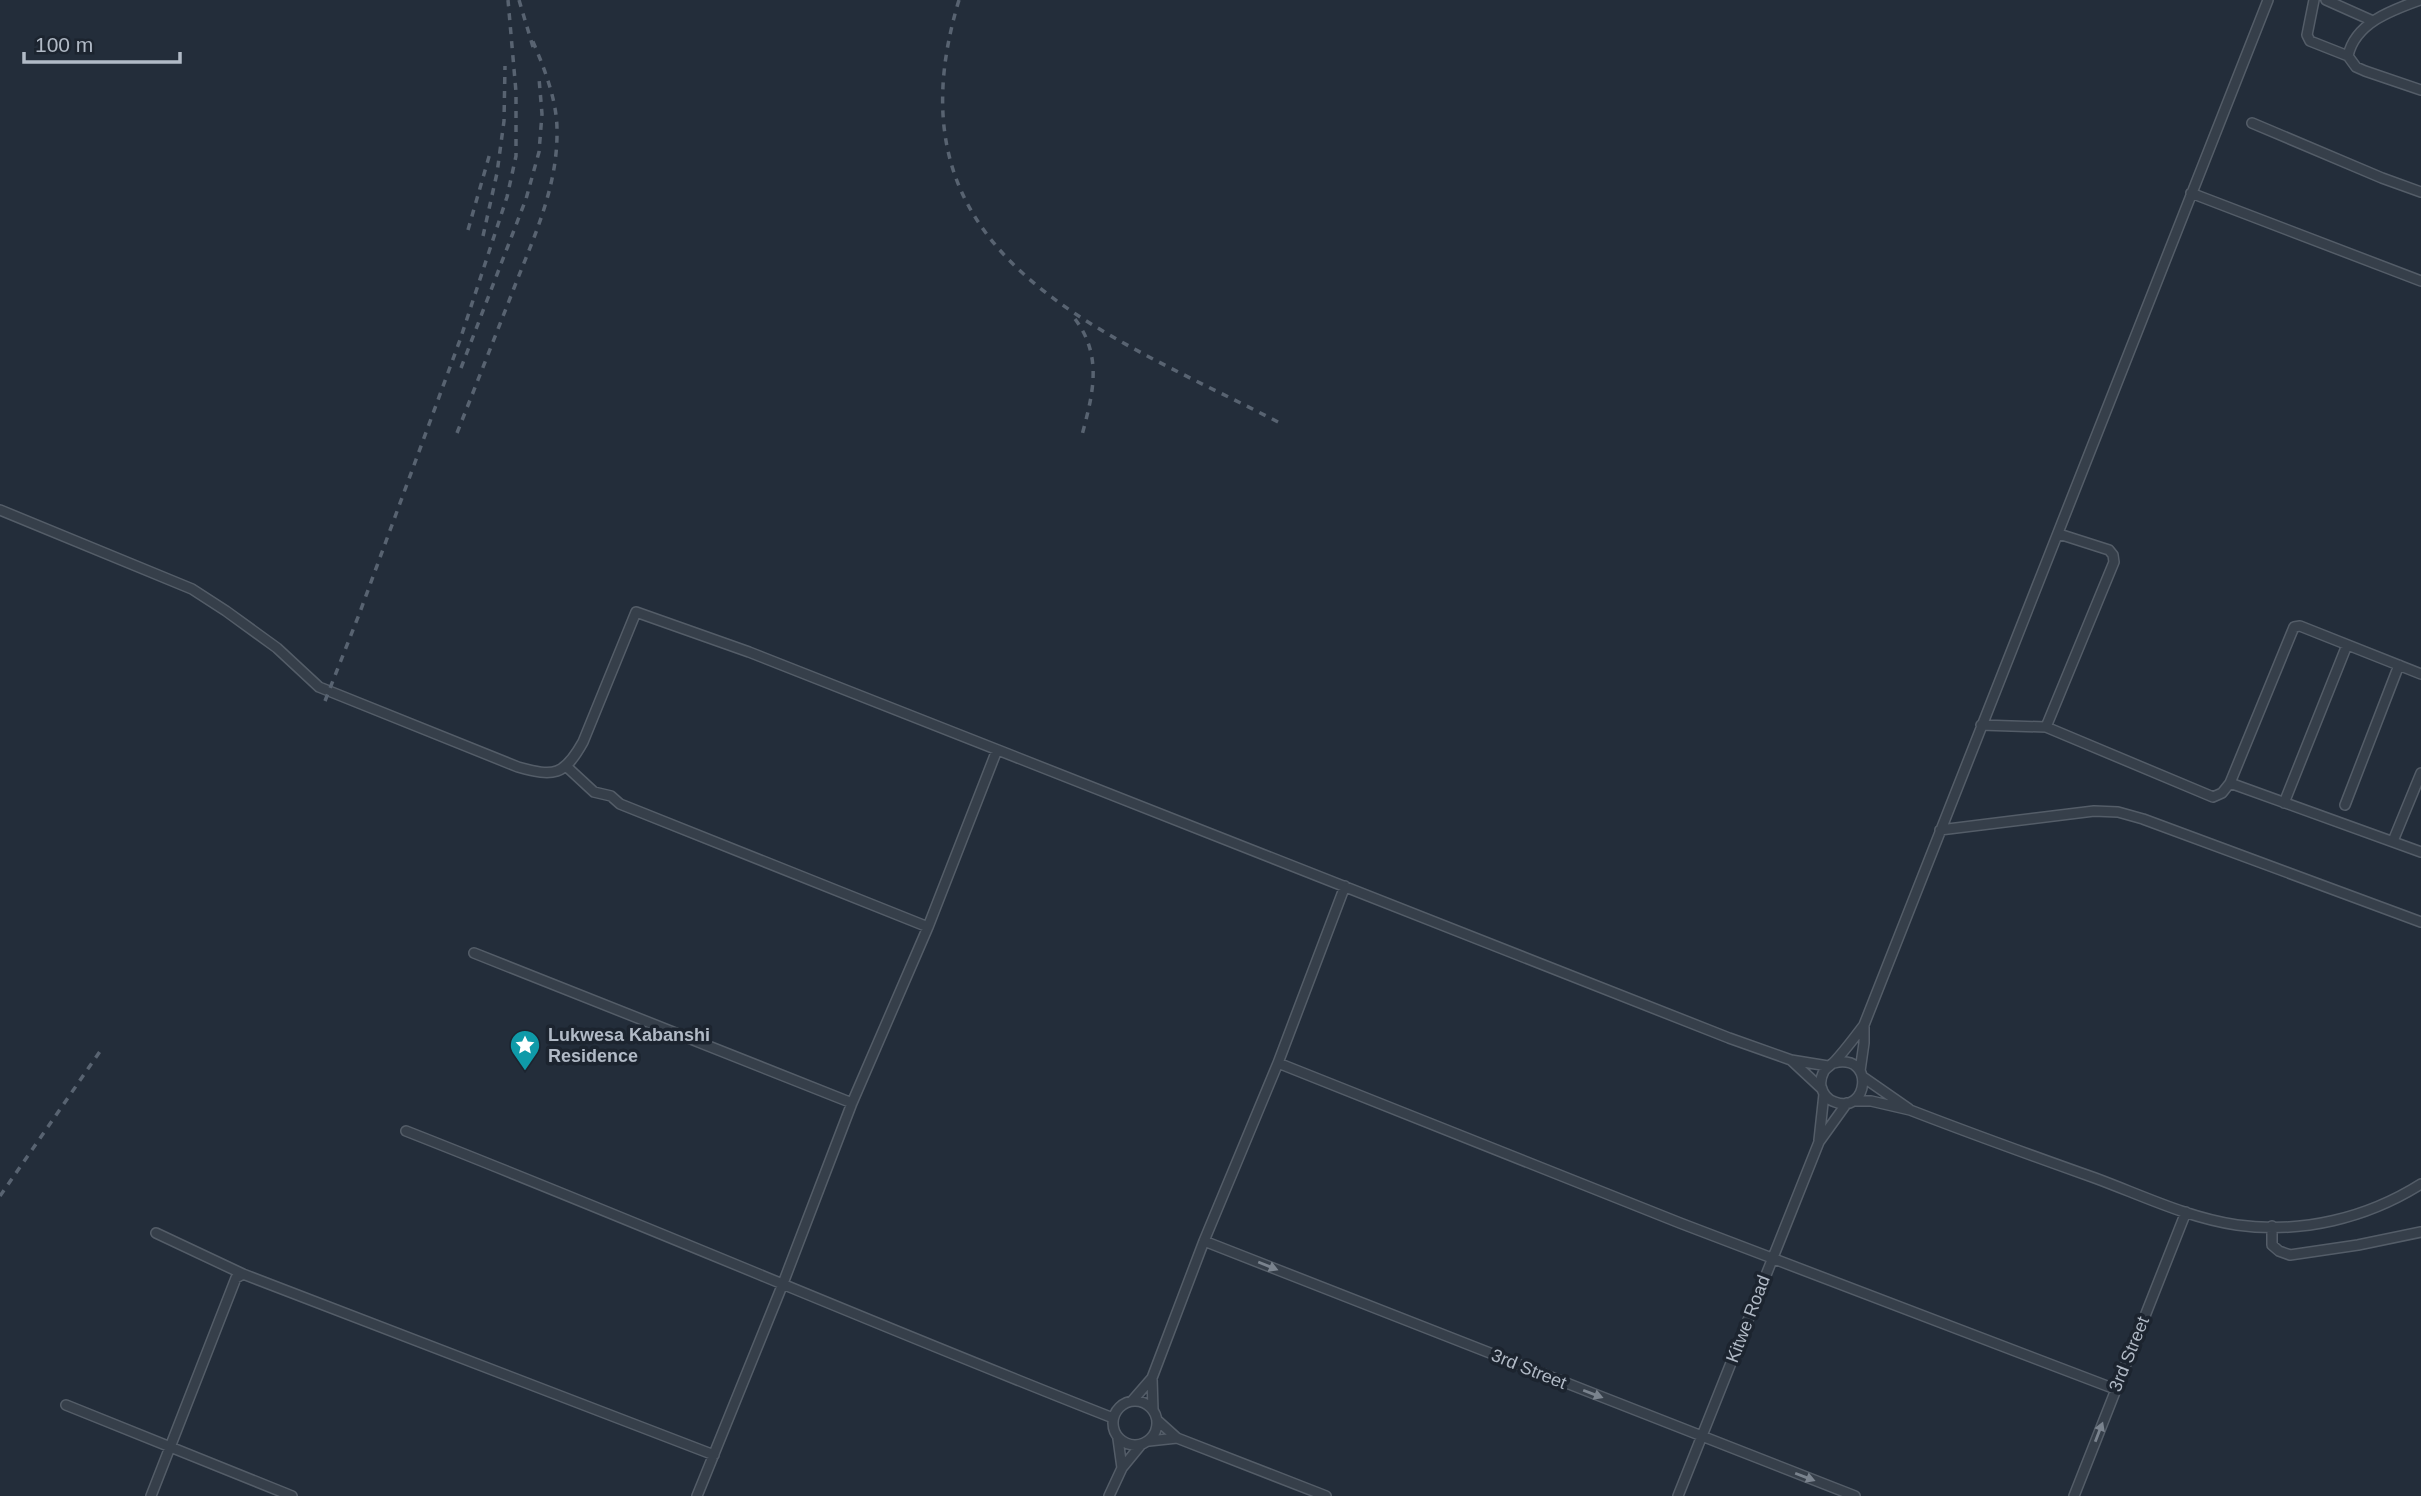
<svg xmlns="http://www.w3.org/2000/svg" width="2421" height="1496" font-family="Arial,sans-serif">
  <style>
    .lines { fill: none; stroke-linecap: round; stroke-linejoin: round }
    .street-casing { stroke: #545d68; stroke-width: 12 }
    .street { stroke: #363f4a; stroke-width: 9 }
    .rail { stroke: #586371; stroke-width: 3.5; stroke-dasharray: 7 7; stroke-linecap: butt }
    .oneway { fill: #7a838e }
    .labels { text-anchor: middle; stroke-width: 7; stroke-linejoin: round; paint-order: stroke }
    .poi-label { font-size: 18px; font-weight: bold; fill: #b1bac6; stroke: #1c242f; text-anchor: start }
    .street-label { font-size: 18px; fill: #b1bac6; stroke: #1c242f }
  </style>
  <rect width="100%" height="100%" fill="#232d3a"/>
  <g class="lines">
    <g class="street-casing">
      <path id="street" d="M2314,0L2307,35L2310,41L2348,56L2356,67L2365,71L2421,90
        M2326,0L2373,21
        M2348,56C2355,23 2392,10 2420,0
        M2252,123L2382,178L2421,192
        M2191,193L2421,281
        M0,510L192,589L226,611L277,648L319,687L518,767C554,777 564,776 583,742L636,612L749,652L1729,1038L1791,1060L1828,1066
        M1981,725L2046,727L2114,562L2113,555L2109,550L2059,534
        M2046,727L2213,797L2222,793L2230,783L2294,627L2300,626L2421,674
        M567,767L594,792L611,796L620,804L928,927L852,1103L782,1286L697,1496
        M2230,783L2421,852
        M2284,803L2347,645
        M2345,805L2399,665
        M1940,830L2094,811L2118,812L2143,819L2421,922
        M2393,841L2421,773
        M928,927L997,750
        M474,953L852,1103
        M1792,1061L1821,1088
        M1278,1063L1680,1223L2115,1389
        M1834,1063C1876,1053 1868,1115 1835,1102C1828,1100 1823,1094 1821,1086C1820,1081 1822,1075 1824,1071C1828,1066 1833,1064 1836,1060C1846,1049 1855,1037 1864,1025L2268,0
        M1860,1071L1864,1043V1025
        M1863,1077L1909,1109
        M1853,1101H1871L1910,1110C1972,1134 2033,1156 2095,1178C2141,1195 2188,1218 2237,1225C2302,1234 2367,1218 2421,1184
        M406,1131C643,1224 876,1325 1113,1418
        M1819,1140L1824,1094
        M2272,1226V1245L2279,1251L2290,1255L2358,1245L2421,1232
        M156,1233L243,1274
        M1204,1241L1855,1496
        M1152,1378L1153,1410
        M1113 1423a22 22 0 1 1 44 0a22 22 0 1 1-44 0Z
        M1132,1401L1152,1378L1204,1241L1278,1063L1345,886
        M66,1405L292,1496
        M1157,1420L1177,1438L1326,1496
        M1118,1439L1122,1468
        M1149,1441L1177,1438
        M151,1496L236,1278L243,1274L714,1455
        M1109,1496L1122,1468L1140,1446
        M1678,1496L1819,1142L1847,1103
        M2074,1496L2186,1212"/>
    </g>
    <use href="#street" class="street"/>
    <path class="rail" d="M519,0L533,47
      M959,0C881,257 1097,328 1280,423
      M468,230L490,153
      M483,236L497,173L504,121L505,66
      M1075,319C1103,356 1093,394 1082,435
      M461,368L526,199L539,152L542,114L539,78
      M457,433C476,385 495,337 514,288C534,237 558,186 557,130C557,99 543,65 531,37
      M325,701L360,612L460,340L507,197L516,156V92L508,0
      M0,1196L101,1050"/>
  </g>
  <defs><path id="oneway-solid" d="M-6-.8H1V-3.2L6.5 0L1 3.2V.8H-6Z" transform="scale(1.75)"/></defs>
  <g class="oneway">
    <use href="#oneway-solid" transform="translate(1268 1266) rotate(22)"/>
    <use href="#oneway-solid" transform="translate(1593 1394) rotate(21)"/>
    <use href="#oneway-solid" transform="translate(2099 1432) rotate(-69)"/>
    <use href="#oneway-solid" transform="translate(1805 1477) rotate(21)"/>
  </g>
  <defs>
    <g id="sight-pin" transform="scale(1.575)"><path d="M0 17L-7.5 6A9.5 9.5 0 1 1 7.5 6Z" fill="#0f9aa8" stroke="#1c242f"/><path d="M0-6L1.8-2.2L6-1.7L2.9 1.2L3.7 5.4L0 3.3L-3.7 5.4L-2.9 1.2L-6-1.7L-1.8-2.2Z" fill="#fff"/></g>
  </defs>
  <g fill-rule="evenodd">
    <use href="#sight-pin" x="525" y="1045"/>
  </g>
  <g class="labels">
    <g class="poi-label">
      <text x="548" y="1041">Lukwesa Kabanshi<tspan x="548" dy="21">Residence</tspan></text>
    </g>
    <g class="street-label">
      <text transform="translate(1748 1319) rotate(-69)" y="6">Kitwe Road</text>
      <text transform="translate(2129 1354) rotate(-68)" y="6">3rd Street</text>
      <text transform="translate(1529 1369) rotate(22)" y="6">3rd Street</text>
    </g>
  </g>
  <path d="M24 52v10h156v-10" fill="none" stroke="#b1bac6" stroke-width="3.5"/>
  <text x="35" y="52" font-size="21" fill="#b1bac6" stroke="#1c242f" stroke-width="5" paint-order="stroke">100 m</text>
</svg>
